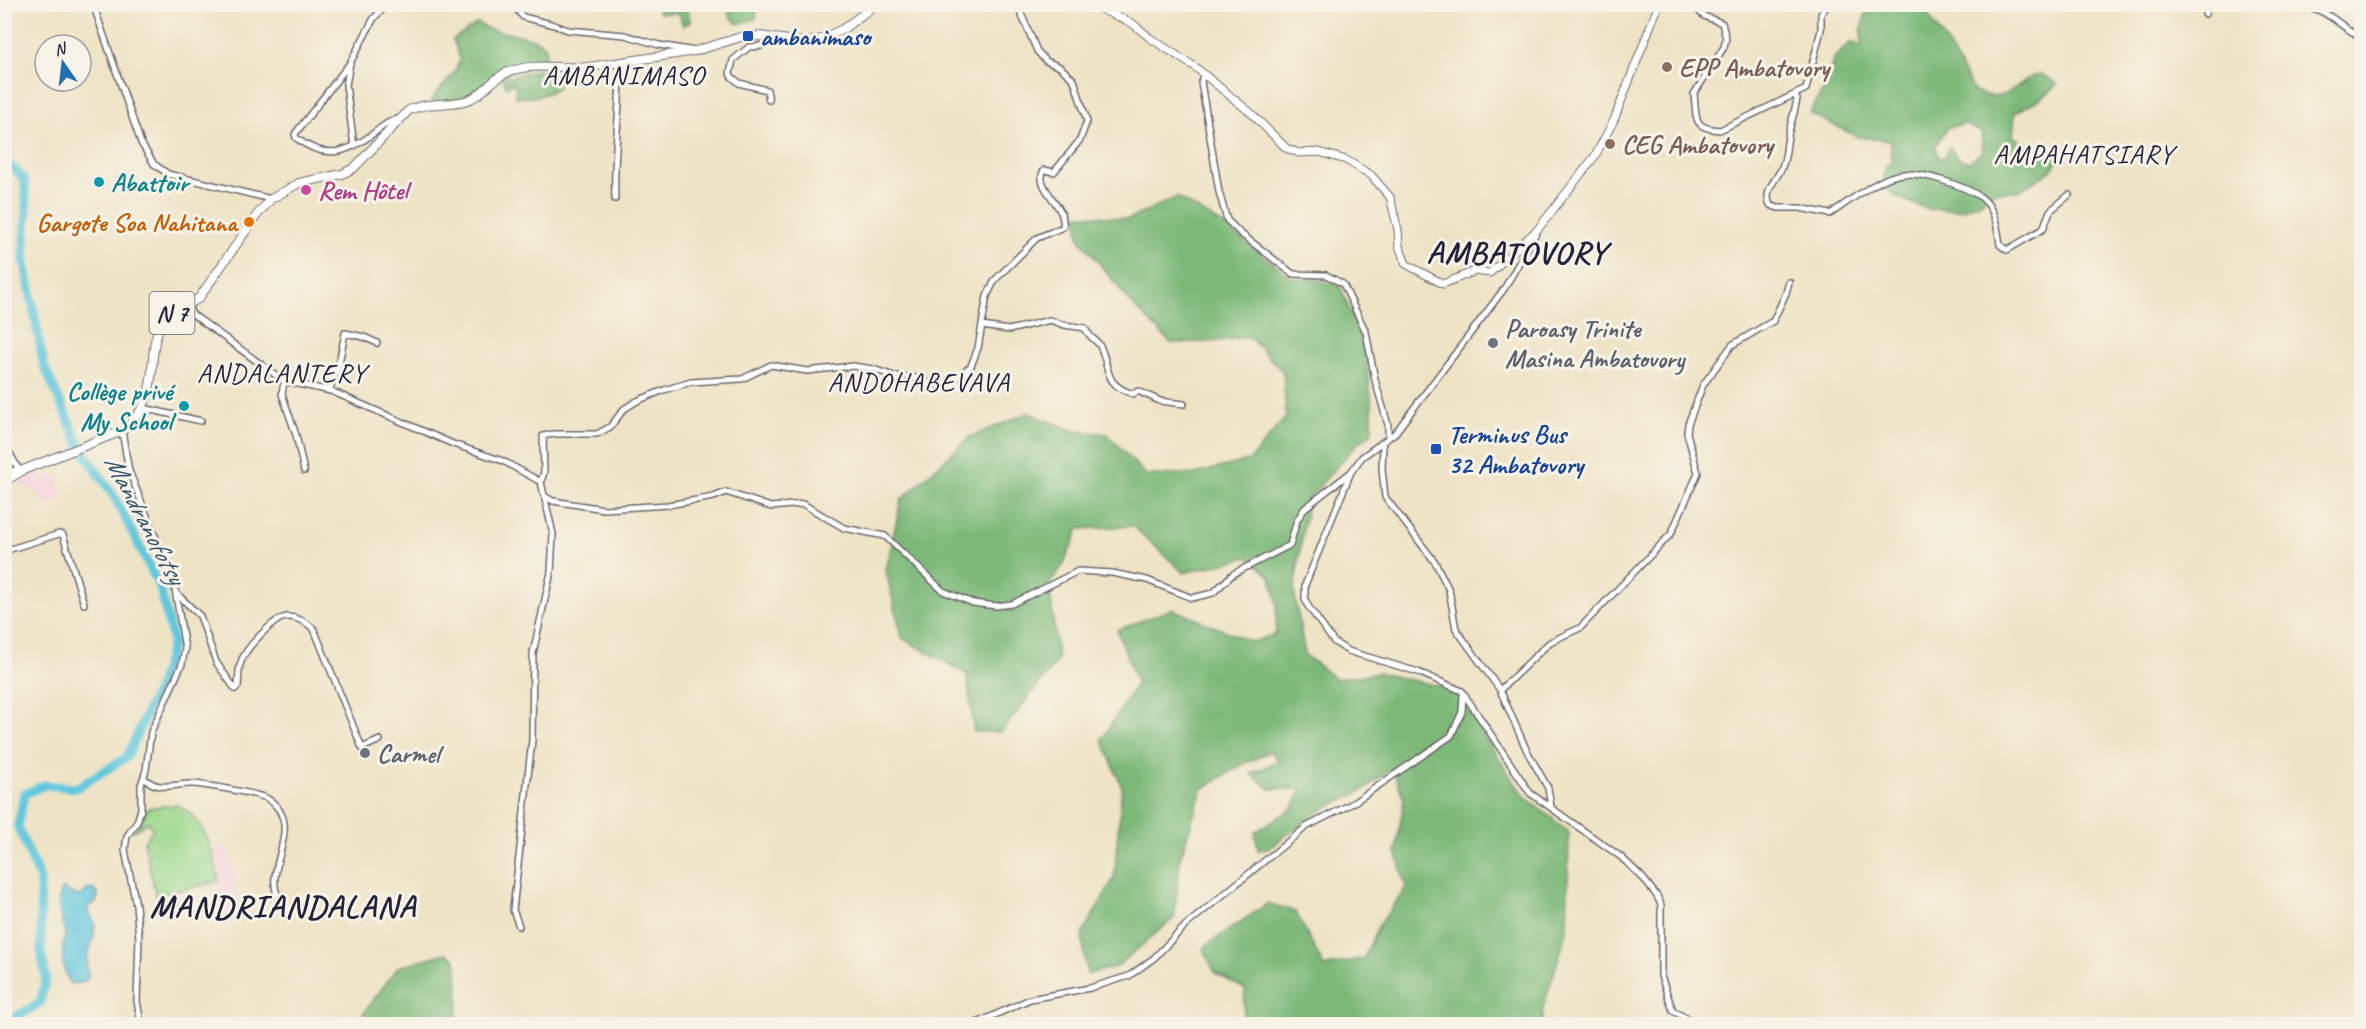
<svg xmlns="http://www.w3.org/2000/svg" width="2366" height="1029" font-family="Caveat,sans-serif">
  <style>
    .built { fill: #f5cfdb }
    .green { fill: #9bd88d; stroke: #5e7d64; stroke-width: 1.5 }
    .forest { fill: #7cb878; stroke: #4f6d5a; stroke-width: 1.5; fill-rule: evenodd }
    .water { fill: #60c7dd; stroke: #41748c; stroke-width: 1.5 }
    .lines { fill: none; stroke-linecap: round; stroke-linejoin: round }
    .river { stroke: #60c7dd; stroke-width: 9 }
    .street-casing { stroke: #69666b; stroke-width: 8 }
    .secondary-casing { stroke: #69666b; stroke-width: 9 }
    .primary-casing { stroke: #69666b; stroke-width: 10 }
    .street { stroke: #fff; stroke-width: 5 }
    .secondary { stroke: #fff; stroke-width: 7 }
    .primary { stroke: #fff; stroke-width: 8 }
    .transit-dot { fill: #1a4fb4; stroke: #f7f3e8; stroke-width: 2 }
    .education-dot { fill: #8d6e63; stroke: #f7f3e8; stroke-width: 2 }
    .culture-dot { fill: #0f9aa8; stroke: #f7f3e8; stroke-width: 2 }
    .hotel-dot { fill: #d1479c; stroke: #f7f3e8; stroke-width: 2 }
    .food-dot { fill: #e8710a; stroke: #f7f3e8; stroke-width: 2 }
    .worship-dot { fill: #6b7280; stroke: #f7f3e8; stroke-width: 2 }
    .labels { text-anchor: middle; stroke-width: 6; stroke-linejoin: round; paint-order: stroke }
    .shield { fill: #f7f3e8; stroke: #62616f; stroke-width: 1.5 }
    .shield-label { font-size: 24px; font-weight: bold; fill: #22223b }
    .transit-label { font-size: 26px; font-weight: bold; fill: #164399; stroke: #f7f3e8; text-anchor: start }
    .education-label { font-size: 26px; font-weight: bold; fill: #785e54; stroke: #f7f3e8; text-anchor: start }
    .culture-label { font-size: 26px; font-weight: bold; fill: #0d838f; stroke: #f7f3e8; text-anchor: start }
    .hotel-label { font-size: 26px; font-weight: bold; fill: #b23c85; stroke: #f7f3e8; text-anchor: start }
    .food-label { font-size: 26px; font-weight: bold; fill: #c56008; stroke: #f7f3e8; text-anchor: end }
    .worship-label { font-size: 26px; font-weight: bold; fill: #5b616d; stroke: #f7f3e8; text-anchor: start }
    .neighbourhood-label { font-size: 27px; letter-spacing: 1.5px; fill: #22223b; stroke: #f7f3e8 }
    .water-label { font-size: 27px; font-style: italic; fill: #35546c; stroke: #f7f3e8 }
    .district-label { font-size: 32px; font-weight: bold; letter-spacing: 1.5px; fill: #22223b; stroke: #f7f3e8 }
  </style>
  <rect width="100%" height="100%" fill="#f7f3e8"/>
  <filter id="ink" filterUnits="userSpaceOnUse"><feTurbulence type="fractalNoise" baseFrequency=".0167" numOctaves="2"/><feDisplacementMap in="SourceGraphic" scale="12" xChannelSelector="R" yChannelSelector="G"/><feConvolveMatrix kernelMatrix="1 2 1 2 8 2 1 2 1" color-interpolation-filters="sRGB"/></filter>
  <filter id="wash" filterUnits="userSpaceOnUse"><feTurbulence type="fractalNoise" baseFrequency=".008" numOctaves="4" result="noise"/><feDisplacementMap in="SourceGraphic" scale="24" xChannelSelector="R" yChannelSelector="G"/><feGaussianBlur stdDeviation="1.35" result="paint"/><feColorMatrix in="noise" values="0 0 0 0 0 0 0 0 0 0 0 0 0 0 0 0 0 1.4 0 .05"/><feComposite in="paint" operator="in"/></filter>
  <g filter="url(#wash)">
    <rect width="100%" height="100%" fill="#eee3c5"/>
    <path class="built" d="M39,470L43,479L57,474L60,481L58,482L63,498L44,506L39,493L35,494L31,486L23,489L19,478Z
      M226,846L234,870L237,917L224,918L213,850Z"/>
    <path class="green" d="M176,805C205,816 214,854 219,881L156,896L144,842L153,829L148,822L134,831L138,822L141,823L148,808Z"/>
    <path class="forest" d="M651,5L694,4V5L688,7L690,22L683,26L679,13H659L657,7Z
      M730,5V4L765,5L756,11V19L737,24L729,15Z
      M1873,5H1921L1945,40L1975,92C1982,94 1993,98 1999,96C2016,92 2021,78 2041,74L2057,84L2046,95L2015,113L2013,136L2026,145L2061,154L2051,171L2019,191L1994,192L1978,204L1958,210L1928,209L1897,197L1885,187L1884,175L1886,166L1891,162V141L1858,137L1810,113L1825,86L1834,58L1851,42L1862,46C1860,33 1862,13 1873,5ZM1965,124L1981,132L1983,151L1969,162L1957,158L1950,148L1944,158L1938,157L1935,146L1947,128Z
      M478,23C499,39 525,28 546,47L545,64L518,67L479,94L458,101H430L455,72L460,59L453,39Z
      M537,70L556,76L558,87C544,96 533,99 516,97L515,84L506,86L504,80L520,74Z
      M1177,197L1225,226L1294,279H1315L1340,286L1364,345L1372,405V433L1357,444L1308,499L1294,591L1305,655L1336,679L1378,673L1454,689C1479,723 1498,761 1523,794C1536,809 1556,818 1569,833L1567,931L1542,1011L1544,1024H1243L1245,989L1215,973L1203,948L1268,903L1296,912L1324,967L1364,958L1378,927L1406,888L1396,851L1404,799L1392,768L1363,790L1318,812L1268,849L1258,850L1255,832L1292,809L1302,789H1270L1251,774L1279,761L1271,751L1240,766L1202,789L1180,859L1174,918L1116,967L1087,974L1082,935L1114,878L1122,787L1102,739L1137,683L1117,630L1172,609L1252,642L1276,634L1277,603L1271,577L1248,557L1184,573L1133,526L1079,529L1063,565L1049,585L1058,660L1001,732H974L967,674L902,638L886,571L901,500L970,437L1028,413L1074,431L1107,434L1146,475L1195,474L1250,460L1286,417L1283,372L1249,337L1209,342L1171,343L1131,303L1079,238L1077,214L1129,219Z
      M446,953L456,959L459,997L456,1024H389L368,1021L363,1014L398,967Z"/>
    <path class="water" d="M63,888L72,894L80,896L88,889L94,890L98,895L96,902L88,906V912C101,925 91,942 87,958C86,965 88,971 88,978L84,982L71,984C64,975 62,959 63,948C63,943 65,939 65,934C63,916 53,908 63,888Z"/>
    <g class="lines">
      <path class="river" d="M4,159L24,179L27,210L24,258L44,366L81,448L115,498L160,588L173,642L160,683L127,757L76,788L45,785L24,794L18,827L40,879L41,950L46,978L40,1003L4,1024"/>
    </g>
  </g>
  <g filter="url(#ink)">
    <g class="lines">
      <g class="street-casing">
        <path id="street" d="M93,4L141,143L154,164L168,174L271,199
          M512,4L523,17L551,24L568,30L625,35L659,45L689,50
          M1691,4L1704,16L1722,23L1726,38L1724,47L1694,94C1697,119 1692,128 1720,130L1806,89L1821,30V14L1826,7L1831,4
          M2271,4C2291,13 2291,5 2308,7C2329,10 2342,29 2362,37
          M2205,14L2209,4
          M350,63L295,134L296,138C325,160 346,154 374,133C382,127 388,121 398,119
          M1203,75L1201,82L1219,192L1227,220L1240,233L1293,274L1326,275L1343,284L1366,332L1375,380L1388,425V436
          M1794,95L1797,99C1795,110 1792,120 1789,131C1786,143 1787,156 1782,167C1776,182 1763,189 1770,205L1778,208H1800L1830,214C1850,201 1880,176 1903,174C1922,172 1966,186 1982,198C1995,208 1998,230 2000,245L2007,250L2043,229L2050,211L2069,195
          M769,100L767,90L739,83L731,76L730,73L733,60L749,47L761,46L771,39
          M354,146L346,85L350,63L374,18L388,4
          M615,199C613,153 621,108 620,62
          M1536,233L1504,289L1395,433L1362,457L1351,472L1305,585V599L1308,606L1334,642L1348,651L1418,672L1462,691L1530,793L1621,857L1642,877L1657,896L1661,905V976L1673,1011L1698,1024
          M188,306L192,314L284,381L331,391L453,444L503,461L541,482L544,472L543,436L553,434H597L610,427L624,409L637,401L664,390L691,382L742,379L771,365L807,371L853,366L873,369L894,376L912,377L935,385L946,386L971,366L978,348L987,296L995,280L1037,238L1063,227C1067,204 1033,188 1044,170L1054,172L1080,140L1087,121L1074,80L1060,67L1046,61L1037,51L1017,4
          M982,326L1009,330L1050,320L1064,325L1085,328C1089,338 1096,339 1100,346C1111,368 1102,384 1133,394L1138,391L1160,401L1184,404
          M284,381L282,394L296,435L304,471
          M329,391L338,368L345,333L364,337L377,343
          M143,408L201,421
          M122,431L129,471L174,583L185,649L182,664L151,732L146,770L141,785V809L137,822L127,836L125,850L136,905L139,938L137,1001L141,1024
          M4,443L19,470
          M1383,444L1382,469L1385,497L1435,562L1449,590L1456,629L1500,690L1550,642L1580,628L1671,534L1698,473L1687,433L1688,424L1703,385L1732,345L1773,321L1786,293L1789,282
          M4,471L22,470
          M544,496L553,501L604,509L668,505L714,497L726,492L771,507L803,504L844,528L885,536L943,591L973,603L996,606L1012,604L1078,571L1112,573L1147,580L1192,598L1213,593L1233,574L1290,545L1297,520L1305,508L1350,473
          M4,551L59,534L63,535L84,604
          M177,594L200,616L216,662L235,689L238,686C239,678 238,669 241,662C245,649 275,616 288,617C298,617 307,623 314,629L362,748L380,740
          M1500,690L1527,751L1548,788L1551,807
          M144,778C159,792 173,784 191,784C202,784 261,794 268,799C310,827 254,876 284,905
          M519,926L513,910L532,740L533,653L551,572L553,534L541,482
          M975,1024L1030,999L1090,988L1129,976L1154,958L1185,926L1306,827L1353,803L1451,736L1462,712L1463,695"/>
      </g>
      <g class="secondary-casing">
        <path id="secondary" d="M1089,4L1132,23L1150,38L1195,67L1251,113L1286,148L1299,153L1319,152L1346,160L1371,175L1390,197L1398,230L1399,246L1406,264L1443,284L1475,271L1490,273L1538,229L1595,156L1614,120L1659,4"/>
      </g>
      <g class="primary-casing">
        <path id="primary" d="M4,482L23,470L122,431C170,393 139,346 167,317C176,308 188,306 199,298L257,215L271,199L299,183L342,174L354,168L409,110C429,101 449,106 468,100C483,95 492,79 506,73C533,61 561,70 589,67L695,51L741,37L760,36L802,42L817,41L843,29L876,4"/>
      </g>
      <use href="#street" class="street"/>
      <use href="#secondary" class="secondary"/>
      <use href="#primary" class="primary"/>
    </g>
  </g>
  <g class="transit-dot">
    <rect x="742" y="30" width="12" height="12" rx="3"/>
    <rect x="1430" y="443" width="12" height="12" rx="3"/>
  </g>
  <g class="education-dot">
    <circle cx="1667" cy="67" r="6"/>
    <circle cx="1610" cy="144" r="6"/>
  </g>
  <g class="culture-dot">
    <circle cx="99" cy="182" r="6"/>
    <circle cx="184" cy="406" r="6"/>
  </g>
  <circle class="hotel-dot" cx="306" cy="190" r="6"/>
  <circle class="food-dot" cx="249" cy="222" r="6"/>
  <g class="worship-dot">
    <circle cx="1493" cy="343" r="6"/>
    <circle cx="365" cy="753" r="6"/>
  </g>
  <g class="labels">
    <rect class="shield" x="149.5" y="292" width="45" height="42" rx="4.5"/>
    <g class="shield-label">
      <text x="172" y="321">N 7</text>
    </g>
    <g class="transit-label">
      <text x="760" y="45">ambanimaso</text>
      <text x="1448" y="443">Terminus Bus<tspan x="1448" dy="30">32 Ambatovory</tspan></text>
    </g>
    <g class="education-label">
      <text x="1679" y="76">EPP Ambatovory</text>
      <text x="1622" y="153">CEG Ambatovory</text>
    </g>
    <g class="culture-label">
      <text x="111" y="191">Abattoir</text>
      <text x="172" y="400" text-anchor="end">Collège privé<tspan x="172" dy="30">My School</tspan></text>
    </g>
    <g class="hotel-label">
      <text x="318" y="199">Rem Hôtel</text>
    </g>
    <g class="food-label">
      <text x="237" y="231">Gargote Soa Nahitana</text>
    </g>
    <g class="worship-label">
      <text x="1505" y="337">Paroasy Trinite<tspan x="1505" dy="30">Masina Ambatovory</tspan></text>
      <text x="377" y="762">Carmel</text>
    </g>
    <g class="neighbourhood-label">
      <text x="624" y="84">AMBANIMASO</text>
      <text x="2084" y="163">AMPAHATSIARY</text>
      <text x="282" y="382">ANDALANTERY</text>
      <text x="919" y="391">ANDOHABEVAVA</text>
    </g>
    <g class="water-label">
      <text transform="translate(145 519) rotate(62)" y="9">Mandranofotsy</text>
    </g>
    <g class="district-label">
      <text x="1517" y="263">AMBATOVORY</text>
      <text x="283" y="917">MANDRIANDALANA</text>
    </g>
  </g>
  <rect width="2366" height="1029" fill="none" stroke="#f7f3e8" stroke-width="24"/>
  <g transform="translate(63 63) rotate(346)"><circle r="28" fill="#f7f3e8" stroke="#a29fa3" stroke-width="1.5"/>
  <path d="M0-4.5L10 22L0 15L-10 22Z" fill="#1f6fb2"/>
  <text y="-9" font-size="16" font-weight="bold" text-anchor="middle" fill="#22223b">N</text>
  </g>
</svg>
